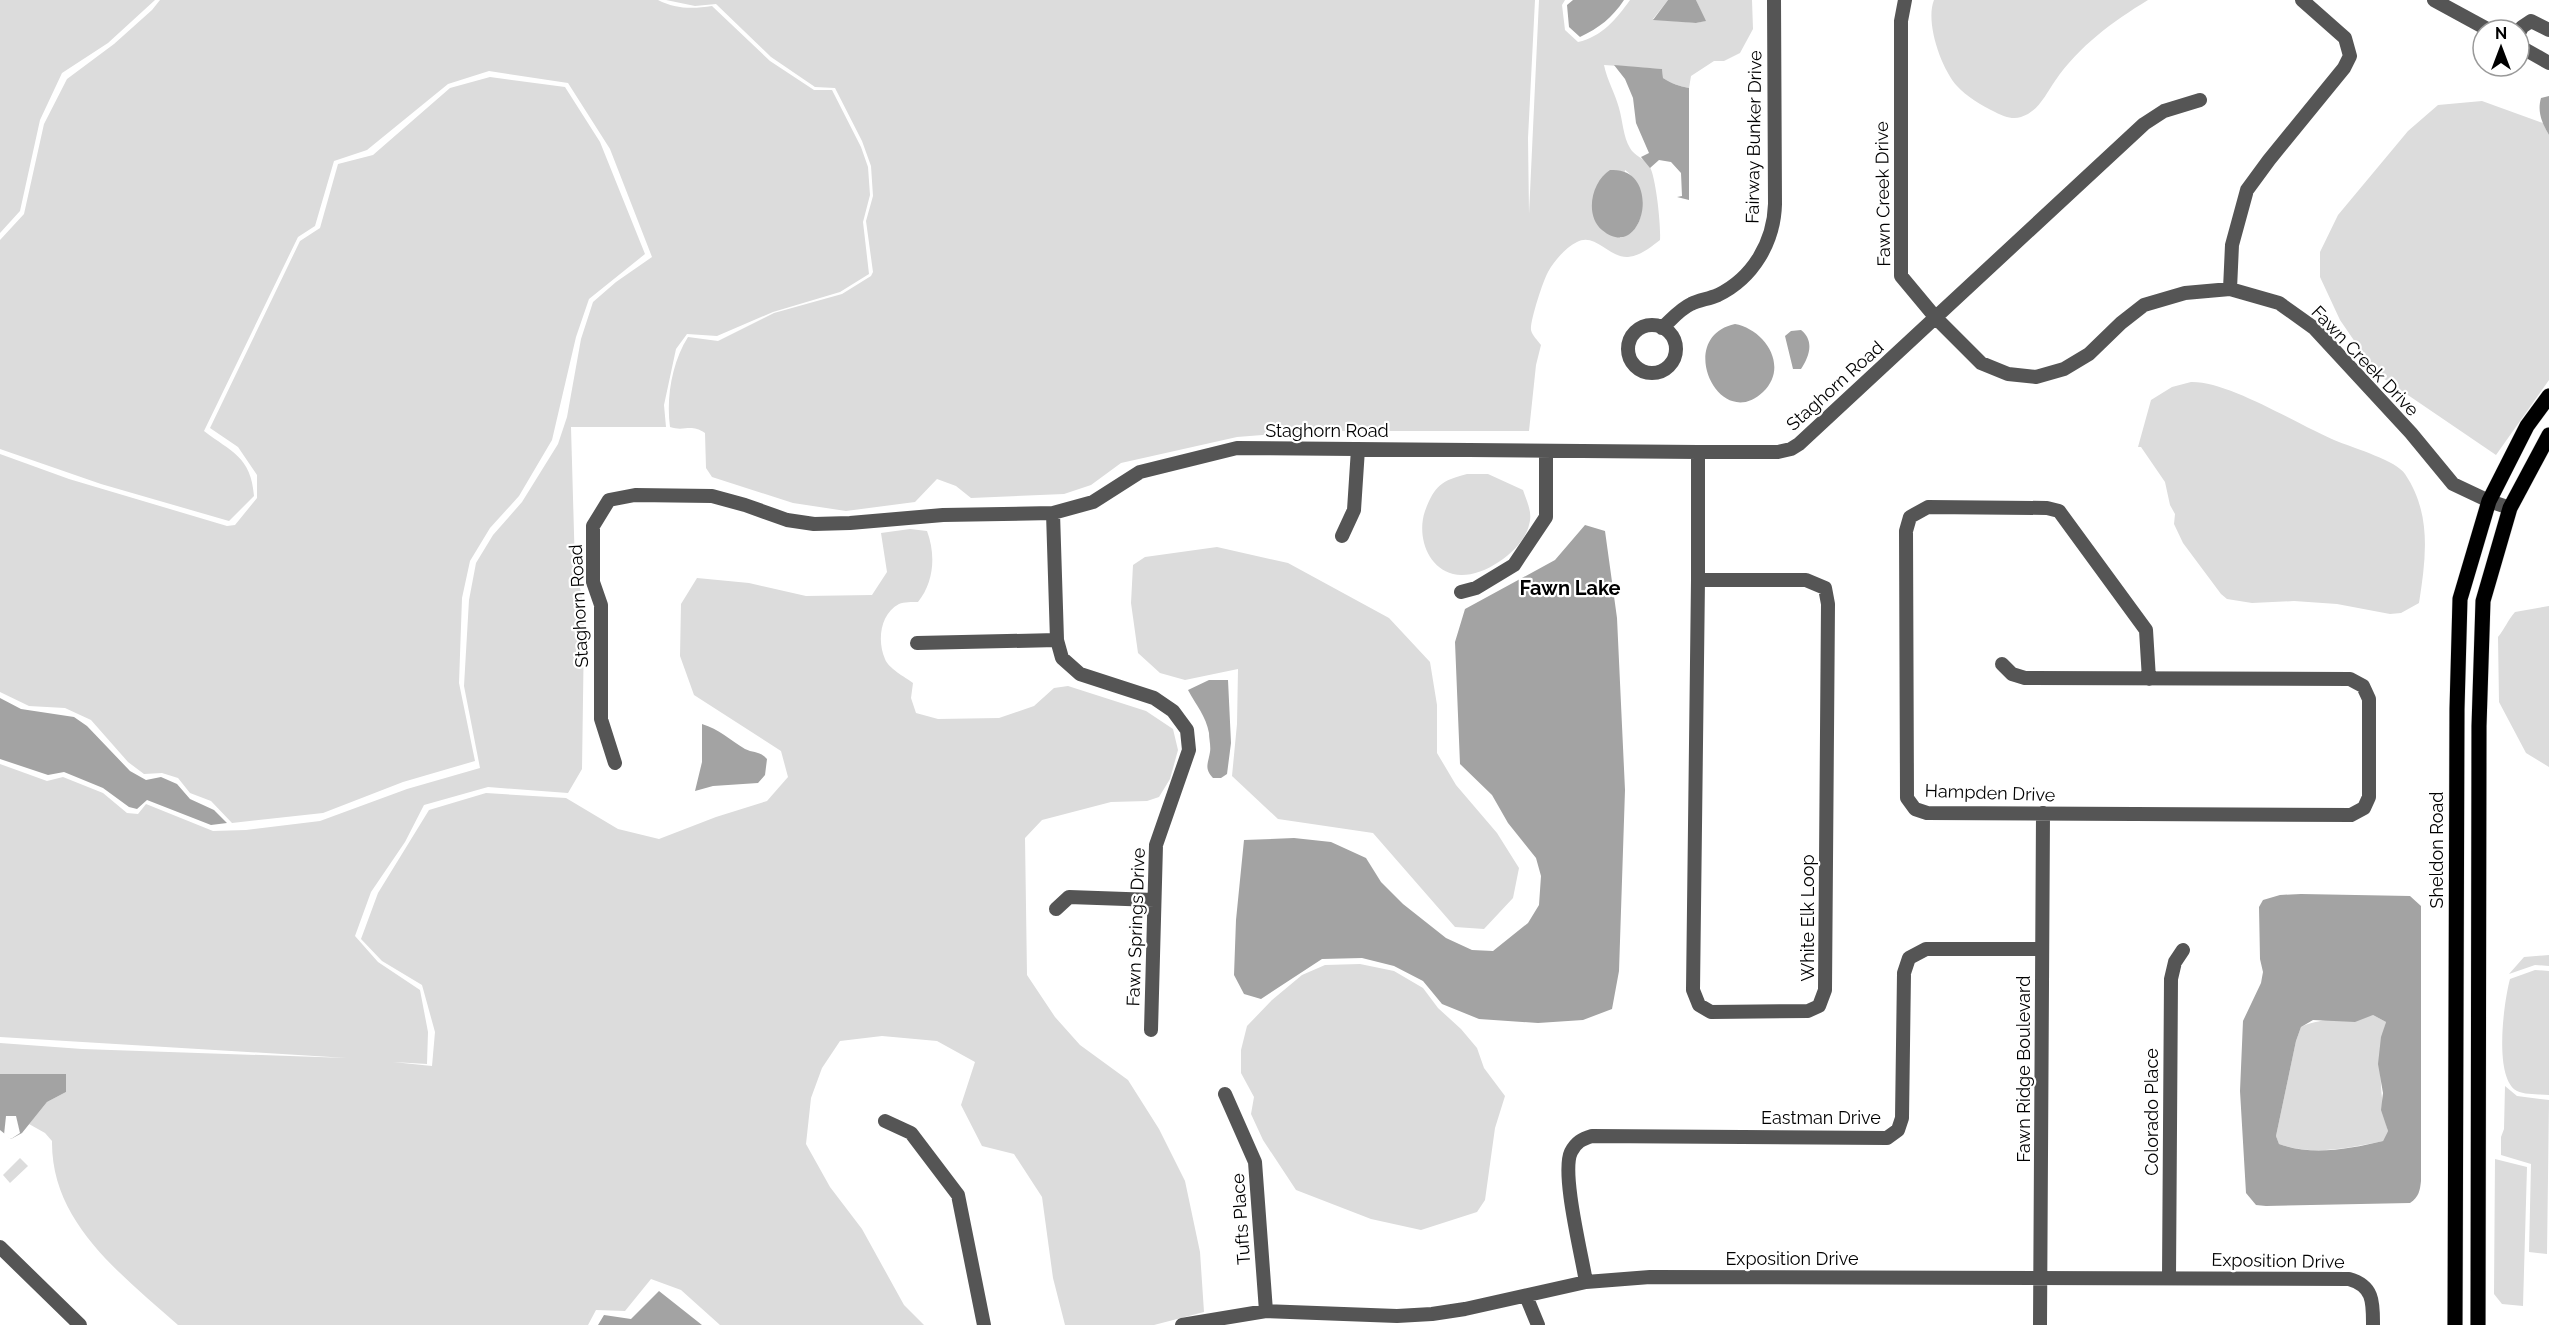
<svg xmlns="http://www.w3.org/2000/svg" width="2549" height="1325" font-family="Raleway,sans-serif">
  <style>
    .green { fill: #dcdcdc; fill-rule: evenodd }
    .water { fill: #a3a3a3; fill-rule: evenodd }
    .pier { fill: #fff }
    .lines { fill: none; stroke-linecap: round; stroke-linejoin: round }
    .major-casing { stroke: #dbdbdb; stroke-width: 16 }
    .minor { stroke: #555; stroke-width: 14 }
    .major { stroke: #000; stroke-width: 15 }
    .labels { text-anchor: middle; stroke-width: 4.5; stroke-linejoin: round; paint-order: stroke }
    .street-label { font-size: 18px; fill: #000; stroke: #fff }
    .neighbourhood-label { font-size: 20px; font-weight: bold; fill: #000; stroke: #fff }
  </style>
  <rect width="100%" height="100%" fill="#fff"/>
  <path class="green" d="M0,0H155L108,43L62,73L40,120L20,211L0,233Z
    M160,0H658C675,9 693,9 712,6L770,61L814,90H832L861,147L868,167L870,195L863,222L869,274L840,292L773,312L717,336L687,334L676,349L664,405L666,427H571L575,568L582,596L584,630L582,769L568,793L488,787L424,805L405,842L371,892L355,936L378,962L420,990L428,1032L427,1064L393,1062L432,1066L435,1032L422,985L382,961L361,939L378,893L429,810L486,793L566,798L618,829L659,839L716,817L767,801L788,777L781,751L694,695L680,656L681,604L697,578L749,583L806,596L872,595L887,572L881,533L910,529L927,531C936,555 934,582 918,602C912,602 904,602 899,604C880,614 877,641 885,659C888,668 905,677 913,683L911,698L916,713L938,719L999,718L1034,706L1054,688L1068,686L1146,711L1173,729L1178,750L1170,779L1159,797L1147,801L1111,802L1042,820L1025,838L1027,975L1055,1017L1080,1045L1128,1080L1159,1129L1185,1181L1200,1252L1204,1312L1154,1325H1065L1053,1278L1042,1197L1014,1154L982,1146L961,1105L975,1062L937,1041L882,1036L840,1041L822,1068L811,1098L806,1144L830,1187L862,1229L904,1305L924,1325H720L681,1290L651,1279L625,1311L596,1310L588,1325H178C122,1275 51,1223 52,1141L45,1133L29,1124L47,1102L66,1092V1074H0V1043L82,1049L347,1058L0,1037V764L47,781L63,777L103,793L127,813L138,814L146,804L213,831L246,830L320,821L407,789L480,768L464,686L469,600L476,563L493,535L522,502L558,444L567,417L581,339L593,302L616,282L652,257L610,149L568,83L489,71L448,84L367,150L334,161L315,226L298,237L204,431C231,452 251,456 254,496L229,521L101,484L0,449V240L24,214L44,124L67,79L114,44L152,10Z
    M666,0H1535L1528,138L1529,214L1539,0H1565L1562,5L1565,30L1578,42C1602,37 1617,18 1630,0H1668L1653,19L1696,23L1705,21L1696,0H1752L1753,29L1740,53L1724,61H1714L1691,76L1689,88C1679,86 1672,84 1663,78L1662,69L1604,65C1607,80 1615,93 1619,108C1623,122 1623,136 1630,148C1634,156 1645,158 1650,167C1656,179 1661,225 1660,240C1651,247 1640,256 1628,257C1609,258 1595,232 1577,242C1566,247 1554,261 1548,272C1543,281 1530,321 1531,330C1532,335 1538,341 1541,345L1536,365L1529,431H1313L1237,437L1121,463L1091,485L1064,494L971,498L956,486L937,479L915,502L846,511L793,503L712,477L706,468L705,433C690,423 685,432 670,427C666,398 672,362 688,337L718,341L774,313L842,294L871,276L873,272L866,221L873,196L871,166L862,141L835,88L815,87L771,57L716,4L695,6ZM1625,170C1646,185 1650,231 1620,238Z
    M1934,0H2148C2112,22 2079,46 2055,81C2046,94 2038,112 2021,117C2012,120 2003,116 1995,112C1982,106 1966,96 1957,86C1941,68 1925,22 1934,0Z
    M490,77L565,87L600,142L645,254L589,299L576,337L552,440L519,496L490,528L470,561L462,598L459,683L475,761L403,782L323,813L232,823L211,801L190,793L178,778L162,773L144,774L128,762L91,720L65,708L29,706L0,692V454L69,479L227,526L235,525L257,498V475L238,447L210,428L300,241L320,228L338,164L373,155L450,88Z
    M2482,101L2543,123L2549,135V380L2496,455L2377,374L2340,320L2320,277V252L2338,215L2408,131L2438,105Z
    M2191,382C2230,381 2301,427 2339,442C2354,448 2397,461 2405,474C2432,514 2426,558 2419,603L2401,613L2390,614L2337,604L2294,601L2252,603L2227,599L2221,594L2183,543L2174,524L2175,514L2170,505L2165,482L2141,447H2138L2151,400L2172,387Z
    M1467,474H1488L1523,490C1527,502 1533,513 1529,525C1523,551 1480,581 1453,574C1426,567 1417,534 1425,511C1435,485 1441,481 1467,474Z
    M1217,547L1288,563L1389,618L1430,662L1437,705V753L1456,785L1497,833L1519,868L1513,898L1484,929L1455,927L1373,833L1278,819L1232,776L1237,724L1238,669L1185,680L1160,673L1138,653L1131,603L1133,565L1145,557Z
    M2549,606V767L2526,753L2499,702L2498,637C2505,628 2508,620 2515,612Z
    M2549,955V966L2535,965L2509,974L2524,957Z
    M1360,964L1394,971L1423,988L1438,1008L1461,1029L1477,1048L1484,1068L1505,1096L1495,1128L1485,1200L1477,1212L1421,1230L1371,1219L1296,1190L1263,1140L1251,1114L1254,1097L1241,1073V1050L1247,1026L1272,1000L1302,975L1325,965Z
    M2535,970L2549,971V1095C2540,1094 2525,1095 2517,1091C2493,1078 2504,1001 2510,979Z
    M2373,1015L2386,1022C2377,1048 2380,1105 2388,1131L2383,1141C2350,1148 2311,1156 2279,1144L2276,1136L2296,1041L2301,1027C2319,1018 2351,1018 2373,1015Z
    M2505,1086L2517,1096L2549,1100L2547,1254L2529,1252L2531,1164L2501,1155V1137L2504,1129Z
    M20,1158L28,1166L10,1183L3,1175Z
    M2495,1159L2527,1167L2523,1306L2502,1304L2494,1294Z"/>
  <path class="water" d="M1573,0H1624C1612,18 1599,28 1580,37L1569,27L1567,5Z
    M1668,0H1696L1706,21L1696,23L1653,20Z
    M1614,65L1662,69L1663,78C1672,84 1679,86 1689,88V200L1677,197L1682,196L1681,173L1671,162L1659,160L1650,168L1641,157L1649,153L1636,123L1633,98L1625,79Z
    M2549,96V135C2542,123 2537,112 2541,98Z
    M1610,170C1664,166 1644,265 1602,230C1584,215 1592,181 1610,170Z
    M1735,324C1764,329 1790,366 1763,392C1719,434 1674,337 1735,324Z
    M1801,330C1815,341 1809,357 1801,369H1793L1785,336L1791,331Z
    M1585,525L1605,531L1617,618L1625,790L1619,971L1612,1009L1583,1020L1538,1023L1479,1019L1442,1004L1423,981L1394,966L1362,958L1322,959L1261,999L1244,994L1234,975L1236,920L1244,840L1294,838L1331,842L1366,858L1381,882L1403,904L1446,938L1472,950L1493,951L1528,923L1539,905L1541,876L1536,858L1508,823L1492,795L1460,764L1455,642L1465,609L1555,560Z
    M1209,680H1228L1231,743L1227,774L1221,778H1213C1204,768 1208,764 1210,752C1211,746 1209,739 1209,733C1206,716 1196,705 1188,690Z
    M0,698L21,709L74,717L87,726L130,771L146,780L161,777L177,784L190,799L214,810L227,823L211,825L147,800L137,809L129,807L103,788L64,772L48,775L0,759Z
    M702,724C719,729 730,740 745,749C753,753 760,751 767,759L765,775L758,783L713,786L695,791L702,762Z
    M2301,894L2410,896L2421,906V1181C2420,1190 2419,1197 2410,1203L2266,1206L2256,1205L2246,1193L2240,1091L2243,1021L2261,983L2263,972L2260,959L2259,907L2263,900L2280,895ZM2373,1015L2386,1022L2381,1037L2378,1064L2383,1093L2381,1110L2388,1131L2383,1141C2350,1149 2311,1156 2279,1144L2276,1136L2296,1041L2301,1027L2313,1020L2355,1022Z
    M0,1074H66V1092L47,1102L22,1133L11,1139L0,1130Z
    M659,1291L702,1325H598L604,1315L631,1319Z"/>
  <path class="pier" d="M6,1116H16L20,1133L11,1139L4,1135Z"/>
  <g class="lines">
    <g class="major-casing">
      <path id="major" d="M2455,1325L2457,709L2460,599L2489,501L2527,426L2549,396
        M2478,1325L2479,726L2483,601L2510,508L2549,435"/>
    </g>
    <path class="minor" d="M1905,0L1901,21V276L1936,318L1981,363L2008,374L2036,377L2064,369L2089,354L2121,323L2144,305L2185,293L2230,289L2279,303L2314,328L2411,433L2453,484L2489,501L2510,508
      M2434,0L2489,30
      M2519,33L2522,27L2531,21L2549,30
      M2519,46L2549,63
      M2230,289L2232,245L2247,190L2269,160L2344,68L2350,56L2345,38L2302,0
      M1628 349a24 24 0 1 1 48 0a24 24 0 1 1-48 0Z
      M1662,328C1671,320 1680,309 1691,304C1699,300 1709,299 1718,295C1753,278 1774,242 1775,204L1774,0
      M1698,452V580
      M1053,513L1057,640L1062,658L1080,674L1154,698L1173,711L1187,730L1189,750L1156,845L1151,1030
      M1342,536L1354,510L1358,449
      M1698,580H1806L1825,588L1828,604L1825,990L1819,1006L1808,1011L1711,1012L1699,1005L1693,990Z
      M1461,592L1476,588L1514,565L1546,517V451
      M917,643L1057,640
      M2002,664L2012,674L2025,678L2350,679L2363,686L2369,699V797L2364,808L2351,815L1927,813L1915,809L1907,798L1906,531L1910,517L1928,507L2047,508L2059,511L2146,630L2149,679
      M615,763L601,719V605L593,582V526L609,500L635,495L712,496L745,505L787,520L814,524L850,523L943,515L1053,513L1093,502L1140,472L1237,448L1698,452H1778L1791,449L1799,444L2144,124L2164,111L2200,100
      M1056,909L1069,897L1154,900
      M1225,1094L1255,1162L1266,1311
      M885,1121L911,1133L958,1195L984,1325
      M0,1247L80,1325
      M2169,1278L2171,979L2175,962L2183,950
      M1586,1282C1582,1256 1561,1173 1571,1152C1576,1142 1582,1139 1592,1136L1887,1138L1898,1130L1902,1118L1904,973L1909,958L1926,949H2042
      M1526,1296L1538,1325
      M1182,1325L1266,1311L1397,1316L1432,1314L1465,1309L1586,1282L1650,1277L2349,1279C2374,1286 2373,1303 2373,1325
      M2040,1325L2043,813"/>
    <use href="#major" class="major"/>
  </g>
  <g class="labels">
    <g class="street-label">
      <text transform="translate(1754 137) rotate(-89)" y="6">Fairway Bunker Drive</text>
      <text transform="translate(1883 194) rotate(-91)" y="6">Fawn Creek Drive</text>
      <text transform="translate(2365 361) rotate(46)" y="6">Fawn Creek Drive</text>
      <text transform="translate(1835 386) rotate(-42)" y="6">Staghorn Road</text>
      <text x="1327" y="437">Staghorn Road</text>
      <text transform="translate(579 606) rotate(-93)" y="6">Staghorn Road</text>
      <text transform="translate(1990 793) rotate(2)" y="6">Hampden Drive</text>
      <text transform="translate(2437 850) rotate(-90)" y="6">Sheldon Road</text>
      <text transform="translate(1808 918) rotate(-90)" y="6">White Elk Loop</text>
      <text transform="translate(1136 927) rotate(-88)" y="6">Fawn Springs Drive</text>
      <text transform="translate(2024 1069) rotate(-90)" y="6">Fawn Ridge Boulevard</text>
      <text transform="translate(2152 1112) rotate(-90)" y="6">Colorado Place</text>
      <text x="1821" y="1124">Eastman Drive</text>
      <text transform="translate(1241 1219) rotate(-94)" y="6">Tufts Place</text>
      <text x="1792" y="1265">Exposition Drive</text>
      <text transform="translate(2278 1261) rotate(1)" y="6">Exposition Drive</text>
    </g>
    <g class="neighbourhood-label">
      <text x="1570" y="595">Fawn Lake</text>
    </g>
  </g>
  <g transform="translate(2501 48)"><circle r="28" fill="#ffffff" stroke="#999999" stroke-width="1.5"/>
  <path d="M0-4.5L10 22L0 15L-10 22Z" fill="#000000"/>
  <text y="-9" font-size="16" font-weight="bold" text-anchor="middle" fill="#000000">N</text>
  </g>
</svg>
